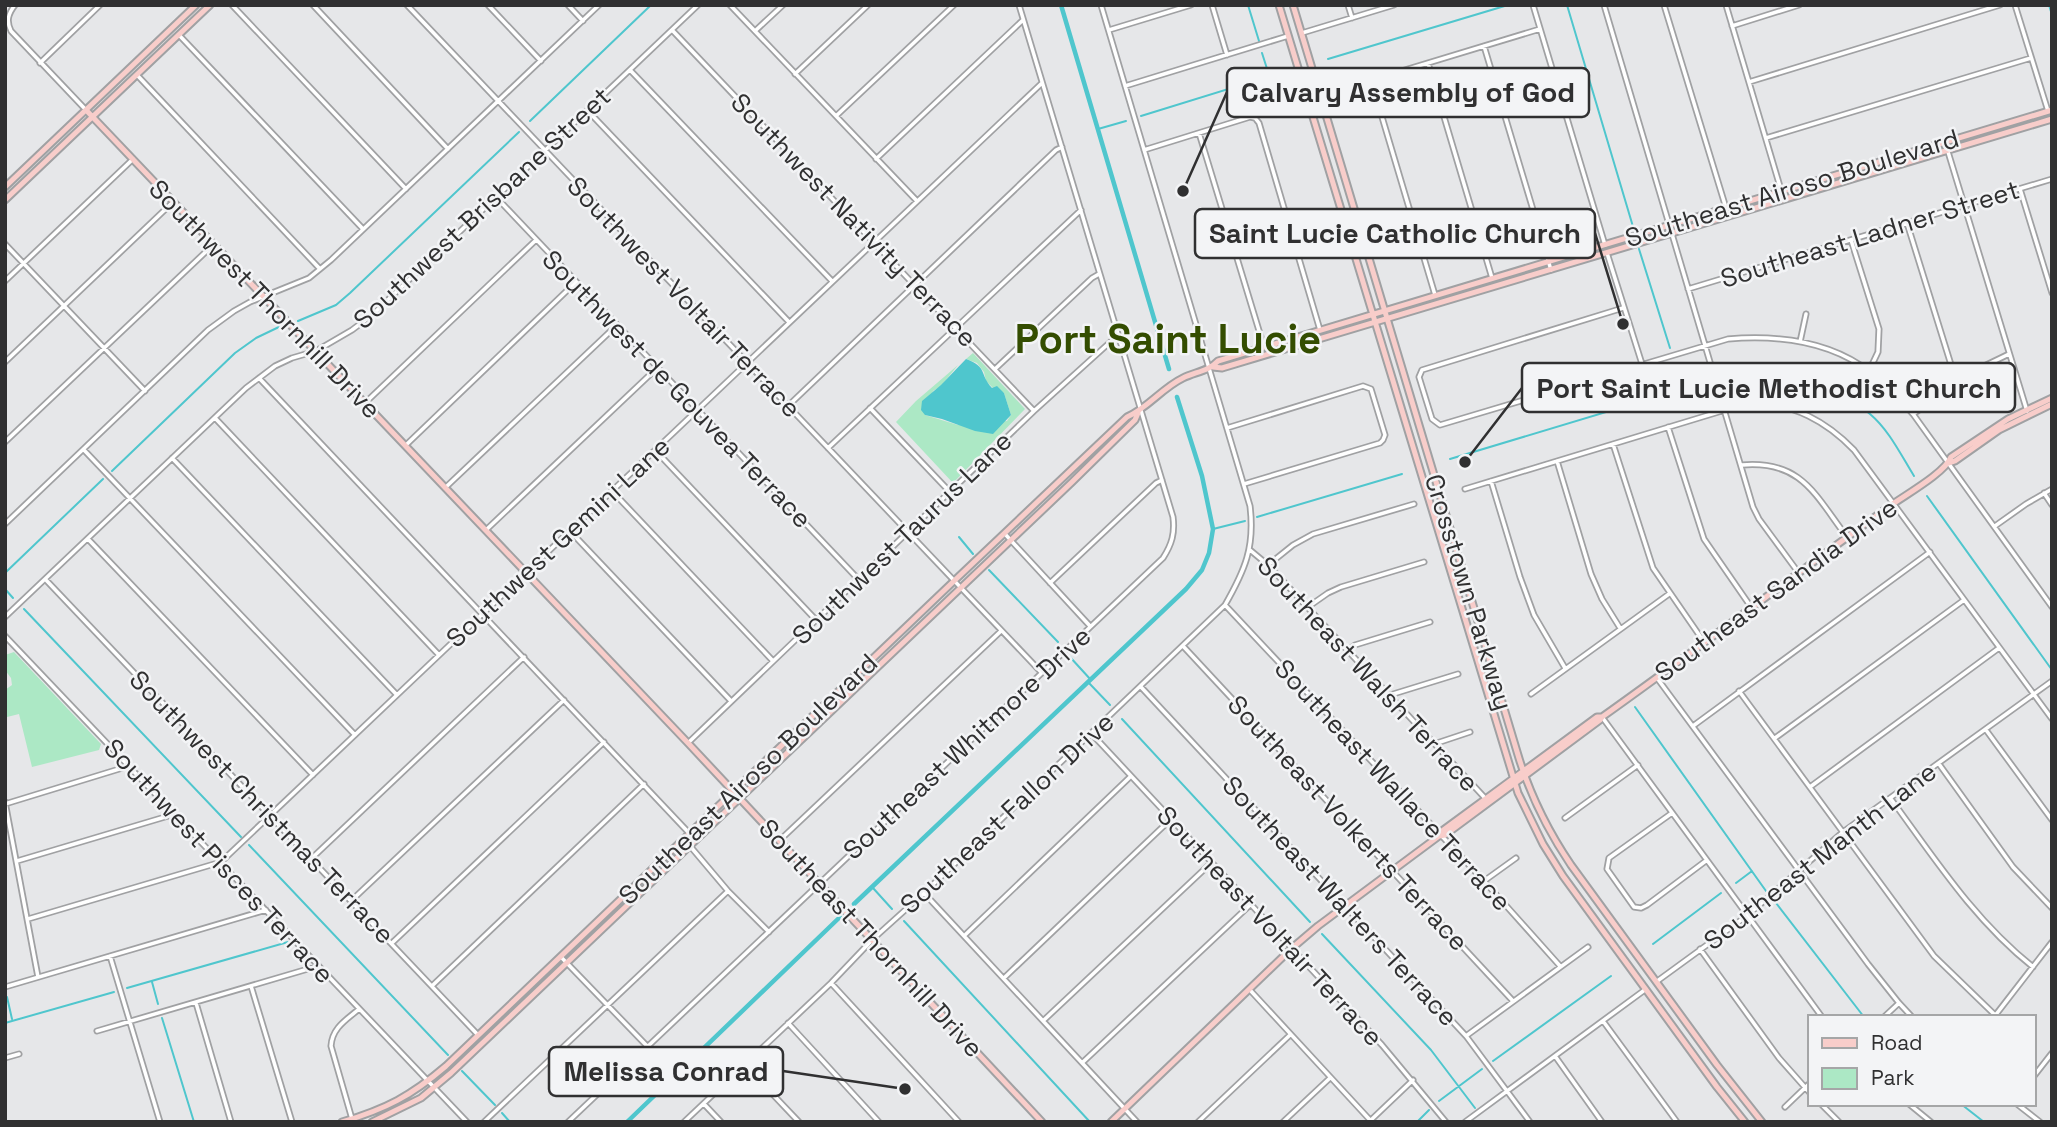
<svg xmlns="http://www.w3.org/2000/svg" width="2057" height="1127" font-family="'Space Grotesk',sans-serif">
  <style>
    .green { fill: #ace8c5 }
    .water { fill: #4fc6cd }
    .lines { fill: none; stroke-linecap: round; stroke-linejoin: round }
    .stream { stroke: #4fc6cd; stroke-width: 2 }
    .canal { stroke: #4fc6cd; stroke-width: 4.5 }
    .street-casing { stroke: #a0a1a3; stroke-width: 7 }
    .secondary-casing { stroke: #a0a1a3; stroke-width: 9 }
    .street { stroke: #fff; stroke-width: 3.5 }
    .secondary { stroke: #f8cdca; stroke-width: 5 }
    .labels { text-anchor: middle; stroke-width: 5; stroke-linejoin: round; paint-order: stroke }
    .street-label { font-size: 26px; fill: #303031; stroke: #f3f4f6 }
    .town-label { font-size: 40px; font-weight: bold; fill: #344d01; stroke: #f3f4f6 }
    .leader { fill: none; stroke: #303031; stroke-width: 2.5 }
    .callout-dot { fill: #303031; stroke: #f3f4f6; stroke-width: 2.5 }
    .callout { fill: #f3f4f6; stroke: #303031; stroke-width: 2.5 }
    .callout-label { font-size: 28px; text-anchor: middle; font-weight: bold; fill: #303031 }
  </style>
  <rect width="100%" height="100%" fill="#e6e7e9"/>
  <path class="green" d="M973,353L1025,409L953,483L896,422L916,401L958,365L941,386L933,391L925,415L958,425L1007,421L1011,415L1004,393L993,388L986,381L984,372L977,363L966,359Z
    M14,652L101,744L99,750L32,767L19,714L7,717L5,690L12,685L11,678L5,670V655Z"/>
  <path class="water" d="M966,359C988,367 979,374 992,388L997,386L1004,393L1011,415L993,434L975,431L942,419L925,415L921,410L922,401L941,385Z"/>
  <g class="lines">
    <path class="stream" d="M1248,5L1259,41
      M1567,5L1634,230
      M2049,5L2052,15
      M1262,53L1269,75
      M1328,59L1508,5
      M1141,116L1280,73
      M530,121L651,5
      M1098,129L1126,121
      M1639,249L1670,348
      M298,321L336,305L350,293L519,132
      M1675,363L1683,389
      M1724,377C1772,374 1832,381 1870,414C1889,430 1901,455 1914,476
      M1450,459L1709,381
      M112,471L235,353L256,338L281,326
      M1927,496L2052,670
      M1257,517L1402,474
      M1213,529L1245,521
      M959,537L973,554
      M989,570L1058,642
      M5,573L103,479
      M5,589L13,598
      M24,609L241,837
      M1070,657L1091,680
      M1088,682L1110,705
      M1635,707L1766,891
      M1122,719L1310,922
      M249,845L448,1055
      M1736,883L1752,871
      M873,888L892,909
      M1776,903L1864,1017
      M904,921L1090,1122
      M1322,934L1431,1050L1475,1108
      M1653,944L1721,893
      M152,982L158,1004
      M127,988L288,942
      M7,997L12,1019
      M162,1018L194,1122
      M5,1023L114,992
      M1493,1061L1611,976
      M462,1071L495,1105
      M1439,1101L1482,1069
      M1961,1104L1984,1122
      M502,1113L510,1122
      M1417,1122L1429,1110"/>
    <path class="canal" d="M1061,5L1169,369
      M854,904L1186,589L1202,570L1209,553L1213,529L1202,476L1177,397
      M627,1122L840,917"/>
    <g class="street-casing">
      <path id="street" d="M15,5C8,14 6,21 11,31L86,110
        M232,5L406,189
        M313,5L448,149
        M407,5L1041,672
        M488,5L541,61
        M568,5L583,21
        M730,5L917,201
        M1212,5L1227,55
        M1348,5L1352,18
        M1533,5L1605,245
        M1604,5L1753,507L1759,519L1798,572
        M1664,5L1726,208
        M1726,5L1784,200
        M2015,5L2048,111
        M1732,26L1799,5
        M672,30L1034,411
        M1109,30L1191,5
        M755,31L783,5
        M1302,33L1394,5
        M179,35L363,229
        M1484,46L1551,270
        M40,63L100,5
        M1428,63L1492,278
        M630,70L832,281
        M795,74L868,5
        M137,75L320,269
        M1371,80L1435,295
        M1749,82L2000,5
        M1125,86L1288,36
        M1339,90L1540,29
        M588,111L789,322
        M836,116L954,5
        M1199,133L1264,347
        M1766,138L2031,58
        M1945,142L2027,411
        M1144,150L1250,117L1255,118L1259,123L1320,330
        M876,159L1023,20
        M2020,189L2052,293
        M497,198L859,580
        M1907,223L1957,384
        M1851,240L1879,329L1878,352L1869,371
        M5,244L145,391
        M1607,253L1642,364
        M5,281L133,159
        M1688,289L2052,179
        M1623,308L1422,370L1419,377L1432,419L1440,425L1728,339C1777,335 1830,341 1870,372C1886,384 1899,399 1913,414L2052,607
        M1800,342L1806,314
        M5,362L173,202
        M995,369L1092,278L1099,274
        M259,378L690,834
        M365,403L536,240
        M788,406L1056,150L1062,147
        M870,408L950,492
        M1913,414L1980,368L2009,354
        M215,418L439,655
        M1668,427L1704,539L1751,607
        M1227,428L1363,386L1371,389L1385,435L1383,440L1380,443L1244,484
        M5,442L214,244
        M1613,444L1653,568L1704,642
        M406,445L576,282
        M828,448L1081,210
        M84,450L355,735
        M656,451L816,620
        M172,458L397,695
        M1557,461L1591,574L1602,599L1620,628
        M1742,465C1802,460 1815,495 1847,537
        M1491,481L1520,577L1534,615L1565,668
        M446,487L617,325
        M1465,489L1725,410C1734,409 1743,406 1752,405C1792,401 1828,423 1854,450L2052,719
        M613,492L773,661
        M2044,493L2052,505
        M5,524L208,330L234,311L250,302L309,278L331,260L599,5
        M1995,526L2026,504L2052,489
        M486,530L657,368
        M570,531L731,701
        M1005,534L1090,626
        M88,539L313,775
        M1250,550L1268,565L1485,798
        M1268,565L1293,545L1313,534L1414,504
        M46,580L478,1035
        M1050,583L1156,483L1162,480
        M1225,605L1484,881L1560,966
        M1308,607L1328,593L1341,587L1424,562
        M5,617L246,388L275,366L292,358L316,351L352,330L372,315L698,5
        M5,636L467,1122
        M1183,646L1513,1001
        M1348,650L1355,645L1430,622
        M1657,678L1868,964L1899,1003L1912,1017
        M1141,687L1466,1036L1530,1122
        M1739,691L1934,956L1995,1015
        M1531,694L1669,594
        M1390,695L1458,674
        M1602,717L1822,1017
        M1693,726L1930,552
        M1986,730L2052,820
        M1091,733L1382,1045L1446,1122
        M1775,738L1964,600
        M688,743L1034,411L1118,335
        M1434,744L1470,732
        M1939,764L2013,867L2052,908
        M1810,787L1999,648
        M1891,799C1935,859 1974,920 2033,967
        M5,802L38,977
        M5,804L129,766
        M1672,813L1609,858L1607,869L1634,907L1641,908L1647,905L1707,860
        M1565,818L1638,765
        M780,840L1001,631
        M690,846L728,891L769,932
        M311,859L524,657
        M17,861L175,814
        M1484,881L1516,858
        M924,893L1137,1122
        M352,900L564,700
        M28,919L221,862L1042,83
        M965,935L1130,777
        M392,943L604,742
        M1700,949L1779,1058L1810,1093
        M110,956L160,1122
        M561,957L647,1046
        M1004,978L1171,819
        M1656,982L1748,915L1843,832L2052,681
        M831,983L959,1122
        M433,985L644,784
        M251,986L292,1122
        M5,987L266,910
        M1250,990L1370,1120
        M196,1003L231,1122
        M1884,1017L1899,1003
        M1994,1017L2052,942
        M1044,1020L1211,863
        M1603,1021L1677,1122
        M788,1023L879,1122
        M97,1031L318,966
        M1466,1036L1588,947
        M1555,1056L1602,1122
        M5,1058L19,1054
        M1083,1062L1250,905
        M744,1064L799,1122
        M2034,1076L2052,1053
        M704,1104L721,1122
        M1821,1104L1839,1122
        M1909,1104L1931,1122
        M2017,1104L2040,1122
        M1785,1107L1810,1083
        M352,1119L331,1046C332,1028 346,1020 359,1009
        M1371,1120L1413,1080
        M484,1122L728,891
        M568,1122L1163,558C1172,544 1175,533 1173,517L1019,5
        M684,1122L831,983L873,939L924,893L1225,605C1245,570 1255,547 1250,506L1101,5
        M1198,1122L1290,1035
        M1283,1122L1330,1078
        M1465,1122L1646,989"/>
    </g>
    <g class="secondary-casing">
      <path id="secondary" d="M1279,5L1518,793L1543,844L1563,876L1717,1087L1745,1122
        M1293,5L1518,755C1530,795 1548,831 1571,865L1717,1065L1762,1122
        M86,110L688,743L1042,1122
        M5,187L196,5
        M5,200L210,5
        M1213,367L1222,368L2052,119
        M1949,463L1955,461L1999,430L2052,404
        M1439,836L1442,831L1597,717H1602
        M342,1122C386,1109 411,1096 446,1066L954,581L1127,417C1148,408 1162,388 1183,378C1195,372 1209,371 1218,361L2052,110
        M372,1122L421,1098L451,1073L1072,482L1135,420L1138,413
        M1111,1122L1291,949L1318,926L1439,836L1445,835L1600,720L1602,717C1699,648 1793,576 1890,506C1905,495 1945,473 1951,457L2008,419L2052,398"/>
    </g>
    <use href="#street" class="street"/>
    <use href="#secondary" class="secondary"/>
  </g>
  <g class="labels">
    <g class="street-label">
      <text transform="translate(1792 188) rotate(-17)" y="9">Southeast Airoso Boulevard</text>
      <text transform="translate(482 208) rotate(-43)" y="9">Southwest Brisbane Street</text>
      <text transform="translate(854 220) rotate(46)" y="9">Southwest Nativity Terrace</text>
      <text transform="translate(1870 234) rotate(-17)" y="9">Southeast Ladner Street</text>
      <text transform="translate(684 297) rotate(46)" y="9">Southwest Voltair Terrace</text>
      <text transform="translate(265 299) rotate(46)" y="9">Southwest Thornhill Drive</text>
      <text transform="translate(677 389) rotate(46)" y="9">Southwest de Gouvea Terrace</text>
      <text transform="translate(902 538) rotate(-44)" y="9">Southwest Taurus Lane</text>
      <text transform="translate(558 542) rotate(-43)" y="9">Southwest Gemini Lane</text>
      <text transform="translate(1776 590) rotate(-36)" y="9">Southeast Sandia Drive</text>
      <text transform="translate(1469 592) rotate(73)" y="9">Crosstown Parkway</text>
      <text transform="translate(1368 674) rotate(47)" y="9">Southeast Walsh Terrace</text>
      <text transform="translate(967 743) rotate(-43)" y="9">Southeast Whitmore Drive</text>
      <text transform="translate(748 779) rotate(-44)" y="9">Southeast Airoso Boulevard</text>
      <text transform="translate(1393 785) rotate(47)" y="9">Southeast Wallace Terrace</text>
      <text transform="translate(262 807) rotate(46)" y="9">Southwest Christmas Terrace</text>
      <text transform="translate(1007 813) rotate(-43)" y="9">Southeast Fallon Drive</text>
      <text transform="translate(1348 823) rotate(47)" y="9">Southeast Volkerts Terrace</text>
      <text transform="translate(1820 856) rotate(-38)" y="9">Southeast Manth Lane</text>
      <text transform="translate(219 861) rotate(47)" y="9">Southwest Pisces Terrace</text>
      <text transform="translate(1340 901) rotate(47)" y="9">Southeast Walters Terrace</text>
      <text transform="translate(1270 926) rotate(47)" y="9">Southeast Voltair Terrace</text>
      <text transform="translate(871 938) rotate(47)" y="9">Southeast Thornhill Drive</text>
    </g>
    <g class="town-label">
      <text x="1168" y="353">Port Saint Lucie</text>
    </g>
  </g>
  <path class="leader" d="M1183 191L1227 92M1623 324L1595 233M1465 462L1522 388M905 1089L783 1071"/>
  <g class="callout-dot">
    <circle cx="1183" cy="191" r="7"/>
    <circle cx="1623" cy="324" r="7"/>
    <circle cx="1465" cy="462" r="7"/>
    <circle cx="905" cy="1089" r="7"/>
  </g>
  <g class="callout">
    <rect x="1227" y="68" width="362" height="49" rx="7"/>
    <rect x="1195" y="209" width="400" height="49" rx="7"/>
    <rect x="1522" y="363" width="493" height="49" rx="7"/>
    <rect x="549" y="1047" width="234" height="49" rx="7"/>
  </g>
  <g class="callout-label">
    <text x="1408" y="102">Calvary Assembly of God</text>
    <text x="1395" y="243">Saint Lucie Catholic Church</text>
    <text x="1769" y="398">Port Saint Lucie Methodist Church</text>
    <text x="666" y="1081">Melissa Conrad</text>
  </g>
  <rect width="2057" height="1127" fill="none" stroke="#303031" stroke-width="14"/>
  <rect x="1808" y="1015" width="228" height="91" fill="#f3f4f6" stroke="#a5a6a7" stroke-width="2"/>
  <rect x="1822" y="1038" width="35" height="10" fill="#f8cdca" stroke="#a5a6a7" stroke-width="2"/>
  <text x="1871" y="1050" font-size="21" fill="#303031">Road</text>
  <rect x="1822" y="1068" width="35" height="21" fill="#ace8c5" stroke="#a5a6a7" stroke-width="2"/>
  <text x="1871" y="1085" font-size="21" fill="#303031">Park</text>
</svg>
